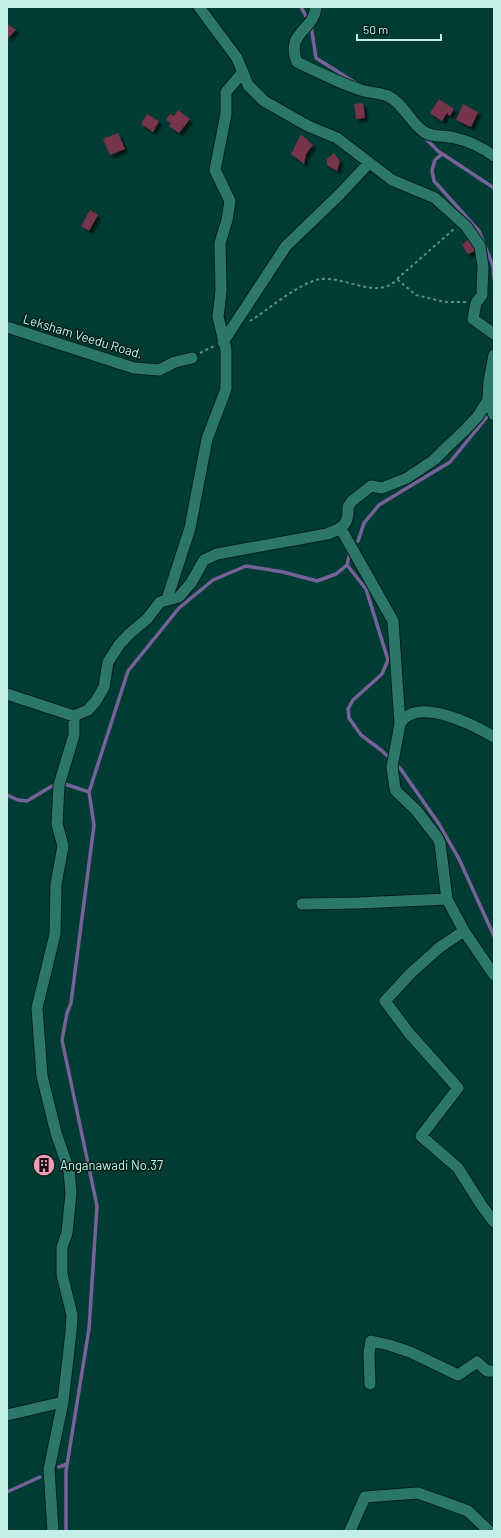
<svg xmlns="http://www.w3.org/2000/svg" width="501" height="1538" font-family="Barlow,sans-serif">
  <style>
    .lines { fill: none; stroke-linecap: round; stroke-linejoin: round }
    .stream { stroke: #766298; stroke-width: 3.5 }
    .building { fill: #77344c; filter: url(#shadow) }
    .minor-casing { stroke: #01201b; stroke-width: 13 }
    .path { stroke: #5b9088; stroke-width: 2; stroke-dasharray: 3 3; stroke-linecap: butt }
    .minor { stroke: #2b776a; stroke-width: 11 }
    .labels { text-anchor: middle; stroke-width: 3; stroke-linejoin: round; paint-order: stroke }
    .street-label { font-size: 13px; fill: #c3f0e6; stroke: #01201b }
    .poi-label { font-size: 13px; fill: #c3f0e6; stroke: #01201b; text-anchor: start }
  </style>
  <defs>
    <filter id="shadow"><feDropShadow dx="3.5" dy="3.5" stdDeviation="1" flood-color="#0009"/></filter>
  </defs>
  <rect width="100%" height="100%" fill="#003c34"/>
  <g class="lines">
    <path class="stream" d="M301,7L308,20
      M311,25L316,58L359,85
      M424,137L438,151L494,188
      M442,154L435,160L432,170L434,181L479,231L493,266L494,279
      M358,541L364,523L379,505L450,462L491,412
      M347,565L366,589L388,660L382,674L353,700L348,709L349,718L361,735L381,750L400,768L439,824L459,859L494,936
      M62,783L89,792
      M7,795L18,800L27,801L57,783
      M59,1467L67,1464
      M7,1492L40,1477
      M66,1531V1471L89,1329L97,1206L62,1040L67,1013L71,1003L94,825L89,792L128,671L179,608L213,580L246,566L283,572L317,581L336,574L347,565L350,552"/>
  </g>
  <path class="building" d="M7,24L16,30L8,38H7Z
    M439,99L454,109L450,116L447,113L442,121L430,113Z
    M363,103L365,118L356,119L354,104Z
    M463,104L478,112L471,127L456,120Z
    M178,110L190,119L179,133L169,126L171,123L166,120L170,114L174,116Z
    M147,114L159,121L153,132L141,124Z
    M118,133L125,149L110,155L103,139Z
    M301,134L313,145L306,154L304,164L291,154Z
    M334,153L340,161L337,171L327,165V159Z
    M90,210L98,215L89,231L81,226Z
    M469,239L478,247L473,252L468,254L462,245Z
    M40,1159L50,1163L47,1170L37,1166Z"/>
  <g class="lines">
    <g class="minor-casing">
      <path id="minor" d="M199,7L237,58L248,85L264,101L308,126L337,138L392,180L435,198L466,226L480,246L483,267L482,291V295L476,303L473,319L494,334
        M316,7C314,31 285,32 297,62C318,72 339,83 361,90C370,93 380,93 388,96C404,104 410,122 423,131C431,138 445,135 455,138C468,141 483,148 494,156
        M7,327L134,368L159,370L175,362L192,358
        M223,342L286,246L339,195L369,163
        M488,400L494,415
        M341,529L393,621L400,724
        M167,599L190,528L207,439L226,389V350L218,317L221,291L220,243L227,220L230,201L215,170L226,114V92L243,72
        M7,694L74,716
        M74,716L88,710L96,701L104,687L108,662L119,645L129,634L147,619L160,602L179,597L191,583L204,560L217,554L327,534C343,528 349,525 348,507L352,501L371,486L382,488L407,478L434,460L448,446L465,430L478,416L488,400L489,381L494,355
        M494,737C474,725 416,695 400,724L392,767L395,788L396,791L416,810L437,837L440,843L447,899L464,931L494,975
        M302,904L358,903L447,899
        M464,931L440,947L411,973L385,1001L409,1033L458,1088L421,1136L458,1168L482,1206L494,1222
        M370,1384L369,1353L371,1341L389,1345L410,1352L458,1375L477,1362L487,1371H494
        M7,1415L63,1402
        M53,1531L49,1469L63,1402L71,1332L72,1315L62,1274V1247L67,1233L71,1193L69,1171L56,1133L42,1076L37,1008L55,934L56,884L63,846L57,824L59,785L74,735V716
        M350,1531L365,1497L418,1493L468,1511L489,1531"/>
    </g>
    <path class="path" d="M397,279L454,229
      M250,321C269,309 300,282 321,279C341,277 366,292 385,287C389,286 394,282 398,280L416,295L445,302H467
      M200,353L214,346"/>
    <use href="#minor" class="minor"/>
  </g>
  <defs>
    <g id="building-disc" transform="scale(1.15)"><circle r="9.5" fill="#f09ab4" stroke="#01201b"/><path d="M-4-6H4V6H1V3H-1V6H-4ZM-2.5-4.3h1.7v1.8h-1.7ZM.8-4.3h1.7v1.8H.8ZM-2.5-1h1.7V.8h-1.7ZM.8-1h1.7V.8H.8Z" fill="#111"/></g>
  </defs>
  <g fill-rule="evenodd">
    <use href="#building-disc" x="44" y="1165"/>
  </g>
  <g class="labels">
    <g class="street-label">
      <text transform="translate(83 336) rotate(17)" y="5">Leksham Veedu Road.</text>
    </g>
    <g class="poi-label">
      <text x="60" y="1170">Anganawadi No.37</text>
    </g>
  </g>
  <rect width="501" height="1538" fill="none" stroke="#c3f0e6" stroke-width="16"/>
  <path d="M357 34v6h84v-6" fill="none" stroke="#c3f0e6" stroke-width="2"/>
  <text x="363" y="34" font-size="12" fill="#c3f0e6" stroke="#01201b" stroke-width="3" paint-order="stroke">50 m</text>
</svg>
